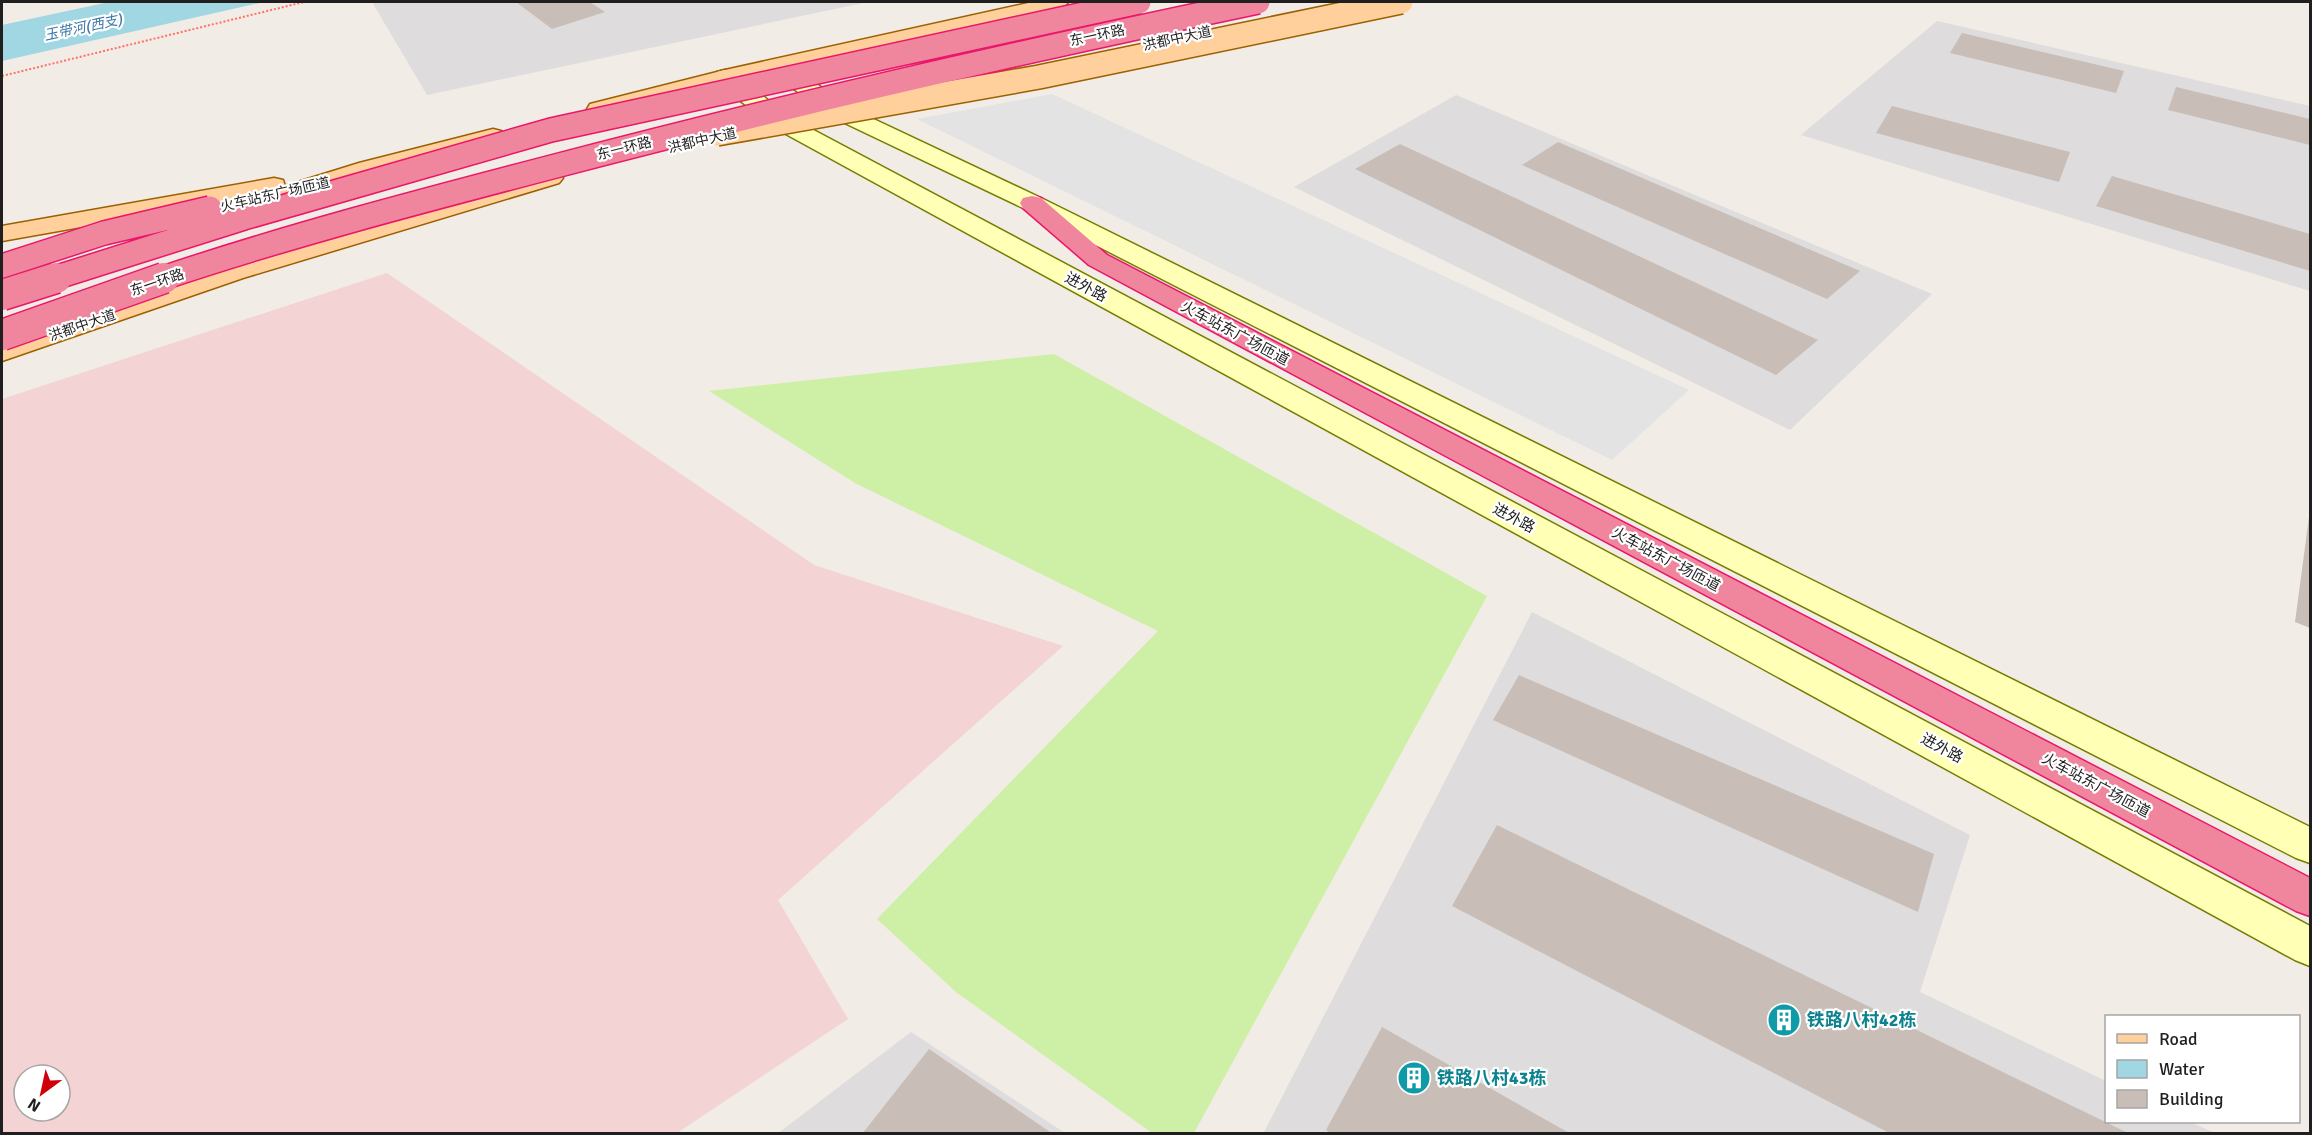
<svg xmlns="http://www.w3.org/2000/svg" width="2312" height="1135" font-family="Signika,'Noto Sans SC',sans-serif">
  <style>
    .residential { fill: #dedcdc }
    .commercial { fill: #f3d3d3; fill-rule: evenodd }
    .grass { fill: #ceefa6 }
    .parking { fill: #e3e3e3 }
    .water { fill: #a1d7e2 }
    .building { fill: #c9beb7 }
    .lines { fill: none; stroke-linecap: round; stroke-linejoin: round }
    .secondary-casing { stroke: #757d00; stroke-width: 3 }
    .primary-casing { stroke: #9b6000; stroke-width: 3 }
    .highway-casing { stroke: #eb1669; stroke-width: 3 }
    .path { stroke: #ff7068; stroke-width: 2; stroke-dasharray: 2 2; stroke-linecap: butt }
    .secondary { fill: #ffffb5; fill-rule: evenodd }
    .primary { fill: #ffd09c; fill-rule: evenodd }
    .highway { fill: #ef869e; fill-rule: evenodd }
    .primary-bridge-casing { stroke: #9b6000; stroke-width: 26; stroke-linecap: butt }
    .highway-bridge-far1-casing { stroke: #eb1669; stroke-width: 26; stroke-linecap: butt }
    .highway-bridge-casing { stroke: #eb1669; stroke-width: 33; stroke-linecap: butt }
    .primary-bridge { stroke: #ffd09c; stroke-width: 23 }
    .highway-bridge-far1 { stroke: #ef869e; stroke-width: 23 }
    .highway-bridge { stroke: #ef869e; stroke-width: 30 }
    .labels { text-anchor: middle; stroke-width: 4.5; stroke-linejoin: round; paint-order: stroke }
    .far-water-label { font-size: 14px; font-style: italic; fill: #3d78a7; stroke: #fff }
    .far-street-label { font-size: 14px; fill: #1f1f1f; stroke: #fff }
    .street-label { font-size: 15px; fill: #1f1f1f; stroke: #fff }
    .near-culture-label { font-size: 18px; font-weight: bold; fill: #0d838f; stroke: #fff; text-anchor: start }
  </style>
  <rect width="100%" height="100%" fill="#f1ece5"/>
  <path class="residential" d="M372,2H868L427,95Z
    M1937,21L2310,106V291L1801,135Z
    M1456,95L1932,294L1790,430L1294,187Z
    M1532,612L1970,835L1920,992L2106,1081V1122H2190L2215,1133L1263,1134Z
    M911,1032L1065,1133L777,1134Z"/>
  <path class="commercial" d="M387,273L814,565L1063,646L778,900L848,1019L677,1133H2V399ZM24,1075H60V1111H24Z"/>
  <path class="grass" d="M1054,354L1487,596L1194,1133H1152L956,992L877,919L1158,631L855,483L709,391Z"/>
  <path class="parking" d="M1052,94L1689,390L1612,460L917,119Z"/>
  <path class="water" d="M109,2H264L2,61V25Z"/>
  <path class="building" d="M516,2H590L605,12L552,29Z
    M1962,33L2124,71L2116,93L1950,53Z
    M2176,87L2310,119V145L2168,110Z
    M1892,106L2070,152L2059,182L1876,133Z
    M1558,142L1860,271L1827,299L1522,165Z
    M1400,144L1818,340L1776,375L1355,169Z
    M2112,176L2310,234V271L2096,206Z
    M2309,517H2310V628L2295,622Z
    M1519,675L1934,854L1918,912L1493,720Z
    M1497,825L2130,1134H1891L1452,906Z
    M1382,1027L1571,1134H1332L1326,1130Z
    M929,1049L1053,1134H862Z"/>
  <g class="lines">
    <g class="secondary-casing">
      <path id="secondary" d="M778,60L786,61L846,106L1041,198L2310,827V863L2296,858L1023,208L830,116L770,71L767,66L770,61Z
        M725,70L733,72L789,117L2310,926V966L2295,960L773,127L717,82L714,77L717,72Z"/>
    </g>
    <g class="primary-casing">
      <path id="primary" d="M1033,2H1068L1065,6L1058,8L726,83L598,116L590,114L587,109L590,104L725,70Z
        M493,129L501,131L505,136L501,141L375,173L248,213L239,211L236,206L239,201L256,196L2,241V226L274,178L283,180L285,186L359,163Z
        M551,171L559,173L563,178L559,183L243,278L2,361V344L225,266Z"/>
    </g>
    <g class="highway-casing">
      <path id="highway" d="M1032,196L1041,198L1107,255L2310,878V916L2296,911L1089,265L1023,208L1020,203L1023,198Z"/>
    </g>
    <path class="path" d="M2,76L304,2"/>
    <use href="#secondary" class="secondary"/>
    <use href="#primary" class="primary"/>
    <use href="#highway" class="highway"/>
    <g class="primary-bridge-casing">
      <path id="primary-bridge" d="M717,134L1039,77L1401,2"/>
    </g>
    <g class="highway-bridge-far1-casing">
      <path id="highway-bridge-far1" d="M2,266L104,233L210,208
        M51,279L244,218L551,130L1139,2
        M160,279C288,236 418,202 548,168C783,106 1020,52 1258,2"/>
    </g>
    <g class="highway-bridge-casing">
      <path id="highway-bridge" d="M2,295L56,278
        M2,335L164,278"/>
    </g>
    <use href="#primary-bridge" class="primary-bridge"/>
    <use href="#highway-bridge-far1" class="highway-bridge-far1"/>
    <use href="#highway-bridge" class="highway-bridge"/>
  </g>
  <defs>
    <g id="building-disc" transform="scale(1.725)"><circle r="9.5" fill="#0f9aa8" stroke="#fff"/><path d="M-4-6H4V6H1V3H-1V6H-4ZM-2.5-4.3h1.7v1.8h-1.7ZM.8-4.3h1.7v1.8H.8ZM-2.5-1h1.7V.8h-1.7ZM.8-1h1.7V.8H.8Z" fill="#fff"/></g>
  </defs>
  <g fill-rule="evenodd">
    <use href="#building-disc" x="1784" y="1020"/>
    <use href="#building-disc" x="1414" y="1078"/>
  </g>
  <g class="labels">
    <g class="far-water-label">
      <text transform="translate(83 27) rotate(-12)" y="5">玉带河(西支)</text>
    </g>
    <g class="far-street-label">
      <text transform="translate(1097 35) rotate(-12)" y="5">东一环路</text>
      <text transform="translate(1177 38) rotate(-12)" y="5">洪都中大道</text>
      <text transform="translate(702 140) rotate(-13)" y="5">洪都中大道</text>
      <text transform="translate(624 148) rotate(-14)" y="5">东一环路</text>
      <text transform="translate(275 194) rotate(-13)" y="5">火车站东广场匝道</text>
      <text transform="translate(157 282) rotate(-19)" y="5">东一环路</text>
      <text transform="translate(82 325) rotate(-19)" y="5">洪都中大道</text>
    </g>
    <g class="street-label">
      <text transform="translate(1086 287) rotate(28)" y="5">进外路</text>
      <text transform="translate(1235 333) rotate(28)" y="5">火车站东广场匝道</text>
      <text transform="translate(1514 518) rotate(28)" y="5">进外路</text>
      <text transform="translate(1666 559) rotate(28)" y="5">火车站东广场匝道</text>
      <text transform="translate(1942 748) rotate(28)" y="5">进外路</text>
      <text transform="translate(2096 785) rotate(28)" y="5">火车站东广场匝道</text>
    </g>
    <g class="near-culture-label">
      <text x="1807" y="1026">铁路八村42栋</text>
      <text x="1437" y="1084">铁路八村43栋</text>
    </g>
  </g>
  <rect width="2312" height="1135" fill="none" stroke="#1f1f1f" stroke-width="6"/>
  <rect x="2105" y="1015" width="195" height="108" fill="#ffffff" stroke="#a5a5a5" stroke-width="1.5"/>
  <rect x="2117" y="1034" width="30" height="9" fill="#ffd09c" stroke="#a5a5a5" stroke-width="1.5"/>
  <text x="2159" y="1045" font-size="18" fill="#1f1f1f">Road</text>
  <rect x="2117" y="1060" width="30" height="18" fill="#a1d7e2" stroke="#a5a5a5" stroke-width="1.5"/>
  <text x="2159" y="1075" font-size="18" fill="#1f1f1f">Water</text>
  <rect x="2117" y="1090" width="30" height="18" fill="#c9beb7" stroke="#a5a5a5" stroke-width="1.5"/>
  <text x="2159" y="1105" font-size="18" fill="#1f1f1f">Building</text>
  <g transform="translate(42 1093) rotate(213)"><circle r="28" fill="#ffffff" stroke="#a5a5a5" stroke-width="1.5"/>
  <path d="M0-4.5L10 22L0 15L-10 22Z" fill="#cf0009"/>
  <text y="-9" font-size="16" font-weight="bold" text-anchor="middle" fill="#1f1f1f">N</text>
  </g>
</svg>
